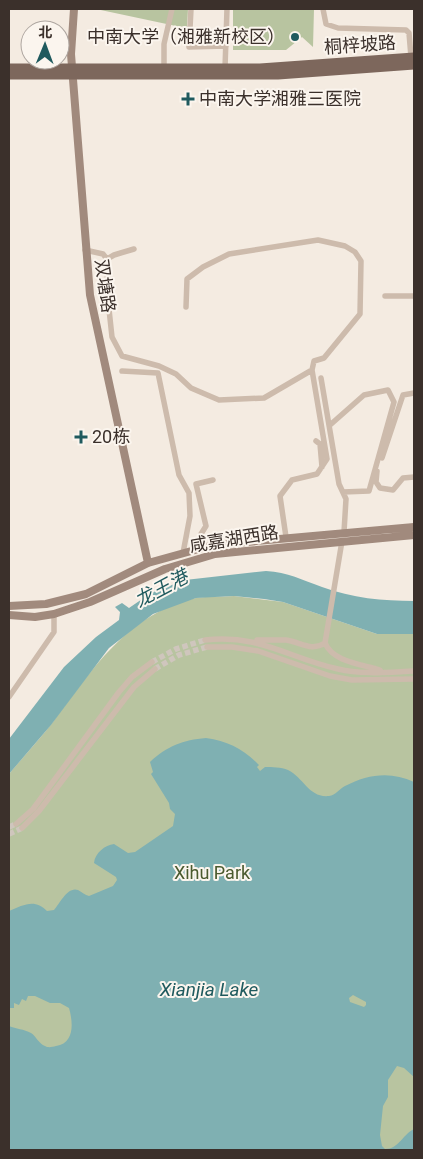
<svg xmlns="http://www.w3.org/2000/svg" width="423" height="1159" font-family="Roboto,'Noto Sans SC',sans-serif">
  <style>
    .green { fill: #b8c4a0 }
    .water { fill: #7fb0b2; fill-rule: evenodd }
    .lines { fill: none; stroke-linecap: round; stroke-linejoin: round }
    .street-tunnel { stroke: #cfc6bd; stroke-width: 5.5; stroke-dasharray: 5.5 3; stroke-linecap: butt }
    .street { stroke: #cdbbac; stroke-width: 5.5 }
    .secondary { stroke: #a18a7d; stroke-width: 8 }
    .primary { stroke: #7d675c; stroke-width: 9 }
    .poi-dot { fill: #1f5a5e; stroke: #fbf5ee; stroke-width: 2 }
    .labels { text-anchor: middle; stroke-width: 4; stroke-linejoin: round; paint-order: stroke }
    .poi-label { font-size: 18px; fill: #3b302b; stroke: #fbf5ee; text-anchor: start }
    .street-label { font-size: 18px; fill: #3b302b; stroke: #fbf5ee }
    .park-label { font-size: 18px; fill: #4a5a2e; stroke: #fbf5ee }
    .water-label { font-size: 19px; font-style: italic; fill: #1f5a5e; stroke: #fbf5ee }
  </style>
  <rect width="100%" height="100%" fill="#f4ebe1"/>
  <path class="green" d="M96,9H188L187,27L176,26Z
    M233,9H314L313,47L302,37L286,50H233Z
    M234,596L283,602L377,634H414V1150H9V774C23,757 39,740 53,722C92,670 128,613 196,598C208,596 222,597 234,596Z"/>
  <path class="water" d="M266,571C288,572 302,580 322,587C352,598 383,601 414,601V634H377L283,602L264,599L234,596L196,598L153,614L109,648L51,725L9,774V739L64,667L96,637L119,620L120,612L115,607L122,603L129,608L151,593L185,580Z
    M206,738C228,741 243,749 259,765L257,767L260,771L265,767C272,767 281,767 288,770C304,778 309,798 329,796C336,795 339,789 345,786C368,774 391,771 414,782V1077L404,1068L397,1066L388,1080V1097L383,1106L380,1135L382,1146L385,1149C399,1149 402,1135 414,1129V1150H9V1026C16,1029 24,1029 31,1033C36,1036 39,1044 45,1046C48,1048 52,1047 56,1046C75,1043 73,1022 69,1008L60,1003H50L35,996H28L26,1001L22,999L19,1005L14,1003V1008H9V911C23,905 35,898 47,911L54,910C60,903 68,886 78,890C82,892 85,895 89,896L113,886L117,880L116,877L94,863C95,853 105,845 114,844L128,853L135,852L173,826L175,814L170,809L169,803L151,774L153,772L150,762C167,746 183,740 206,738ZM353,995L366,1002V1005L364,1007L350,1002L349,998Z"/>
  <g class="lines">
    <path class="street-tunnel" d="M152,662L176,649L205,640
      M155,669L179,655L207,647
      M9,827L16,824
      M9,834L22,828"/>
    <path class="street" d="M191,9L189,47L226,46
      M323,9L326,24L338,28L406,30L409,33L411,57
      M164,68V44L172,9
      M225,68L227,9
      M85,250L103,254L107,259L108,300L112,337L122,356L159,366L176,374L191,388L219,400L264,398L312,370
      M107,259L114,255L134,249
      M385,296H414
      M186,307L187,279L203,267L229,254L318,240L345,246L355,252L361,261L360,314L324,358L314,361L312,370L327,459L317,474L292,480L280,496L286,537
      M122,371L158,373L179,475L189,493L190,516L183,553
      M321,378L339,484L346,499L344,532
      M330,425L364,395L388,390L394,402L369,491L343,492
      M316,441L320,444L322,467
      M382,458L403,395L414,393
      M377,471L376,482L380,488L393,490L403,478L414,477
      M342,541L325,643C333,662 361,664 380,670
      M205,547L201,534L206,526L196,484L213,480
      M205,640C261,634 288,658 338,669C363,675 389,672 414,671
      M257,640C266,640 276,640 286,640C301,642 311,652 325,643
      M207,647H232L258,651L330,676L352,680L414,679
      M9,697L54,632V614
      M16,824L33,809L119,692L132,677L152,662
      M22,828L39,811L134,687L155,669"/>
    <path class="secondary" d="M74,9L71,54L90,295L148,563
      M9,606L46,604L86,594L148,563L213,545L414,527
      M9,615L35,617L54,614L90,602L165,569L215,554L414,535"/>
    <path class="primary" d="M9,68H260L414,57
      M9,75H278L414,65"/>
  </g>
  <g class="poi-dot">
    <circle cx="295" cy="37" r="5"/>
    <path d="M185.5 91.5h5v5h5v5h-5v5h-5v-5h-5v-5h5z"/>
    <path d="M78.5 429.5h5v5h5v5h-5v5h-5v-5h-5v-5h5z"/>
  </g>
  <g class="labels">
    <g class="poi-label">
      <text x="285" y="43" text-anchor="end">中南大学（湘雅新校区）</text>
      <text x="199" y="105">中南大学湘雅三医院</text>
      <text x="92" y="443">20栋</text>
    </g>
    <g class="street-label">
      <text transform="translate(360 45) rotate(-4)" y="6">桐梓坡路</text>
      <text transform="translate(105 286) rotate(82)" y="6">双塘路</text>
      <text transform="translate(234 539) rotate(-9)" y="6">咸嘉湖西路</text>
    </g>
    <g class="park-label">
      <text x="212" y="879">Xihu Park</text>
    </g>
    <g class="water-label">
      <text transform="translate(161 588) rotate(-28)" y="7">龙王港</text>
      <text x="209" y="996">Xianjia Lake</text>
    </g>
  </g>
  <rect width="423" height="1159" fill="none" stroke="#3b302b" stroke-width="20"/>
  <g transform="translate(45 45) rotate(1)"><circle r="24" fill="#fbf5ee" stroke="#aea6a0"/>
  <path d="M0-4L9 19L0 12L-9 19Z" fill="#1f5a5e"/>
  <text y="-8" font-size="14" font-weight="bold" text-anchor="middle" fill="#3b302b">北</text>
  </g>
</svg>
